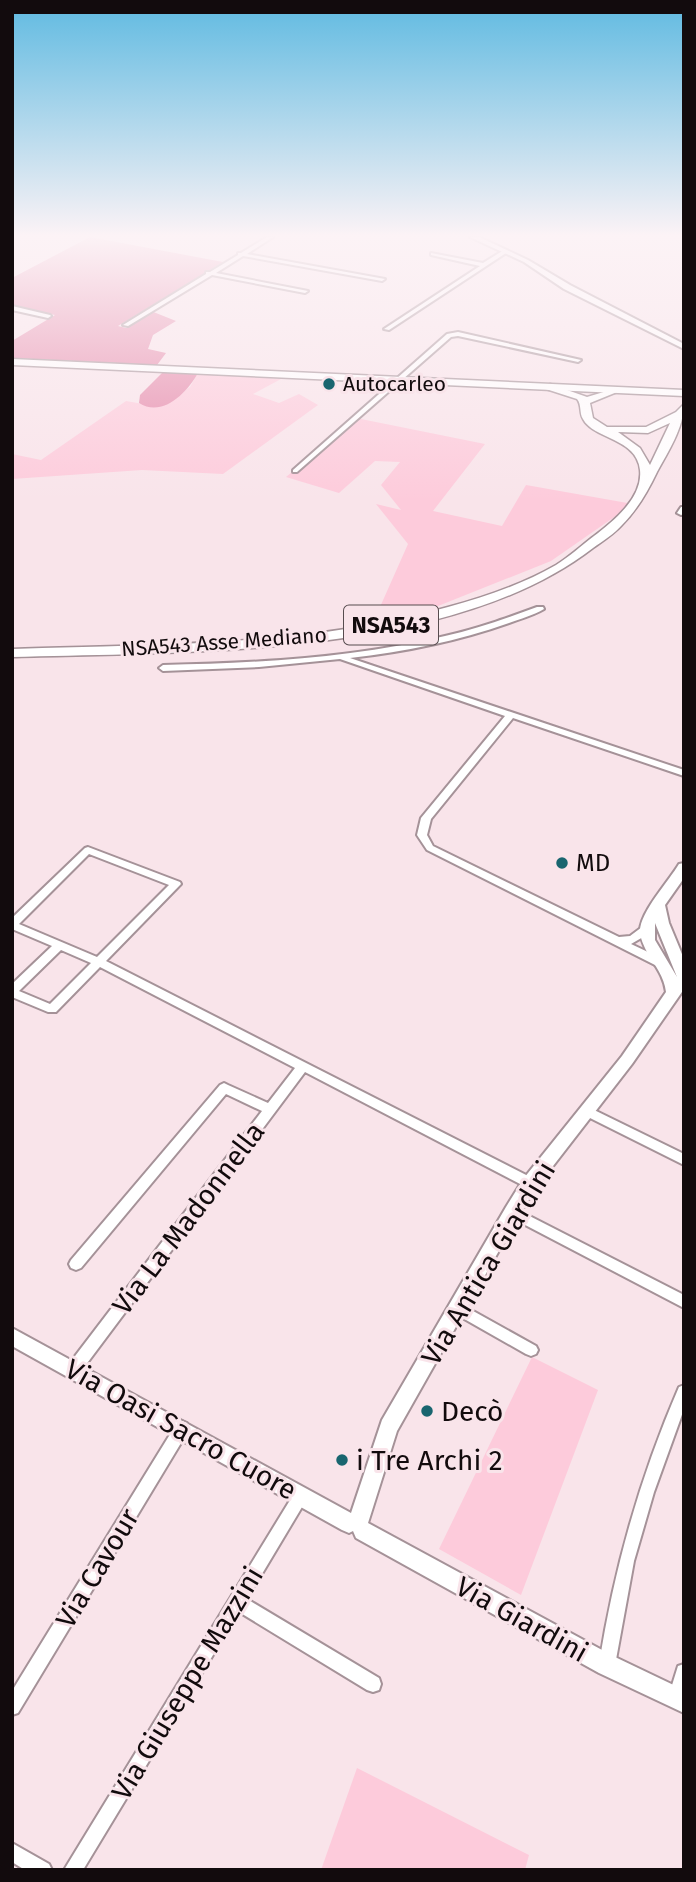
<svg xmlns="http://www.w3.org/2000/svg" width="696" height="1882" font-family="'Fira Sans',sans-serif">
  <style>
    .green { fill: #fdcbdb }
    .forest { fill: #e589aa }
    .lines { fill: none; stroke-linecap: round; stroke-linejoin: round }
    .minor-casing { stroke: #a59298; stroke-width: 4 }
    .tertiary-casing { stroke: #a59298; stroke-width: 4 }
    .primary-casing { stroke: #a59298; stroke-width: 3 }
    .trunk-casing { stroke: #a59298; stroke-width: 3 }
    .minor { fill: #fff; fill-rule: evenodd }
    .tertiary { fill: #fff; fill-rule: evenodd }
    .primary { fill: #fff; fill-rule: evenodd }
    .trunk { fill: #fff; fill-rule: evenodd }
    .poi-dot { fill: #19656f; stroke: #f9e4ea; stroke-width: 2.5 }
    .labels { text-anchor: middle; stroke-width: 6; stroke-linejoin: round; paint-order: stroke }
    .far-poi-label { font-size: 21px; fill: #120b0d; stroke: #f9e4ea; text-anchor: start }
    .far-street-label { font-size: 21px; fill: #120b0d; stroke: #f9e4ea }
    .shield { fill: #f9e4ea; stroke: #574c4f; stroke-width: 2 }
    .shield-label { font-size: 23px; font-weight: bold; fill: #120b0d }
    .poi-label { font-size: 24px; fill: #120b0d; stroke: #f9e4ea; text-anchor: start }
    .near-street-label { font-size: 28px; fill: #120b0d; stroke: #f9e4ea }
    .near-poi-label { font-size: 28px; fill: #120b0d; stroke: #f9e4ea; text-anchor: start }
  </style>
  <rect width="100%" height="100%" fill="#f9e4ea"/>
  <path class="green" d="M198,373L281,379L253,394L279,403L299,394L318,405L223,474L142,470L12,479V454L41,460L126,401L160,407L190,387Z
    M356,418L485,444L433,511L502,526L526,485L633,504L551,561L433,608L372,625L408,544L376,504L401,510L381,485L400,462L375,461L339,493L286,477Z
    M532,1357L598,1390L521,1595L439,1549Z
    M357,1768L529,1855L525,1870H321Z"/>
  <path class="forest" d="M90,237L223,262L118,326L126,328L151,311L176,321L153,335L148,349L166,353L157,365L12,358V341L55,315L12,306V278Z
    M163,372L198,373C187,393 162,418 139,403L140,395Z"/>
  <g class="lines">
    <g class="minor-casing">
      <path id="minor" d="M267,237H273L247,254L385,279L382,281L243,256L216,273L308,291L305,293L212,275L128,326L123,325L206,274V272H210L238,255V253H241Z
        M504,250L506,253L389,330L384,329L480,266L431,255V253L483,263Z
        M12,306L50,315L51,316L48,318L12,310Z
        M458,332L581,360L578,362L458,336L451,337L297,472H293V470L447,334Z
        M681,507H684V514L681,515L677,513Z
        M537,607H543L544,609C534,615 520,619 509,623C458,641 404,652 350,658L684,770V776L513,718L431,819L427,835L433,846L619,937L630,936L642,927H650L651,930L650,933L631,944L665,960L666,963L665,966H657L427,850L417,835L421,818L505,716L340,659L259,667L163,671L159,668L163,665C258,663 353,658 445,636C477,629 507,618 537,607Z
        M88,847L180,882L181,884L106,961L534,1179L536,1183L534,1187L530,1188L526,1187L305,1072L79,1374L74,1375L69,1374L67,1369L69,1364L262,1111L226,1094L81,1268L76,1270L71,1268L69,1264L71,1260L220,1085L224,1083L228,1085L268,1103L295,1068L100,967L56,1012H48L12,997V984L52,946L12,929V918L85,848ZM89,854L169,885L97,957L19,924ZM61,950L91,963L50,1004L19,991Z
        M588,1107L684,1154V1165L584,1115L582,1112L584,1109Z
        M512,1207L684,1295V1308L508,1216L506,1212L508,1208Z
        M457,1302L536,1346L538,1350L536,1354L531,1356L526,1354L452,1312L450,1308L452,1304Z
        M684,1385V1409L654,1492L634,1561L615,1665L613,1671L607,1673L601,1671L599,1665C614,1569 640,1477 679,1387Z
        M182,1421L187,1423L189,1428L187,1433L18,1713L12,1715V1691L177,1423Z
        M300,1490L305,1492L307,1497L305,1502L247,1599L379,1678L381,1684L379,1690L373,1692L367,1690L239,1612L83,1870H64L295,1492Z
        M684,1664V1699L682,1704L676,1706L670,1704L668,1698L678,1666Z
        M12,1843L49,1864L52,1870H25L12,1862Z"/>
    </g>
    <g class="tertiary-casing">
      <path id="tertiary" d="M470,237H479L528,260L570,285L684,344V349L564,289L524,262Z
        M684,863V878L665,905L669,923L684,959V989L632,1064L536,1188L518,1217L397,1431L368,1523L615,1657L684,1690V1713L599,1673L356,1538L353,1531L349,1533L342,1530L12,1346V1328L351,1513L382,1420L506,1207L524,1178L622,1056L666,992C664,976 655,966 647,952C644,946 640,938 640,931C640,912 669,881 679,864ZM655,923L677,977L655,940Z"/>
    </g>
    <g class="primary-casing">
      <path id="primary" d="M12,359L684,390V396L12,365Z"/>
    </g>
    <g class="trunk-casing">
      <path id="trunk" d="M550,384L587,397L617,388V392L590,403L593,418L607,427H646L676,412L684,404C684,427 668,452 657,472C648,491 637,510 622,525C614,534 603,541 593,548C451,658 186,652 12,657V649C157,644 307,647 448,607C485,597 523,584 556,565C569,557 582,545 594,536C614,521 643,497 640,470C637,438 593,439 583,419C579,413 582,405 577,399L546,389L545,387ZM670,423L650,465L640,448L618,432L648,433Z"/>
    </g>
    <use href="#minor" class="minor"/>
    <use href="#tertiary" class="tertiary"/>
    <use href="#primary" class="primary"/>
    <use href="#trunk" class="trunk"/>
  </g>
  <linearGradient id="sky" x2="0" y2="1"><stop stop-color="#5fbae1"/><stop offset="0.47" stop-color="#fcf3f6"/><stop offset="1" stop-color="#fcf3f6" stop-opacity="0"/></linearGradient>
  <rect width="696" height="501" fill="url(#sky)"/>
  <g class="poi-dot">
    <circle cx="329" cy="384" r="7"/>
    <circle cx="562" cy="863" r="7"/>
    <circle cx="427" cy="1411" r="7"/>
    <circle cx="342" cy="1460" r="7"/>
  </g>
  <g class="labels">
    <g class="far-poi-label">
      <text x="343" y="391">Autocarleo</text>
    </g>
    <g class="far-street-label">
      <text transform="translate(224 642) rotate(-4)" y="7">NSA543 Asse Mediano</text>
    </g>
    <rect class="shield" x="344" y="605.5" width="94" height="39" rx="5"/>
    <g class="shield-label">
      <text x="391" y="633">NSA543</text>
    </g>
    <g class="poi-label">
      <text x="576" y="871">MD</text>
    </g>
    <g class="near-street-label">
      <text transform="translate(188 1218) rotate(-53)" y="10">Via La Madonnella</text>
      <text transform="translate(488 1263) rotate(-59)" y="10">Via Antica Giardini</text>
      <text transform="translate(181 1429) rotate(29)" y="10">Via Oasi Sacro Cuore</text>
      <text transform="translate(97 1568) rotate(-59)" y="10">Via Cavour</text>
      <text transform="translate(522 1619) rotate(29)" y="10">Via Giardini</text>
      <text transform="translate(187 1683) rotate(-59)" y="10">Via Giuseppe Mazzini</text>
    </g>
    <g class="near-poi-label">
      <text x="441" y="1421">Decò</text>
      <text x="356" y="1470">i Tre Archi 2</text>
    </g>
  </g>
  <rect width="696" height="1882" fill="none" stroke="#120b0d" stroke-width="28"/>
</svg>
